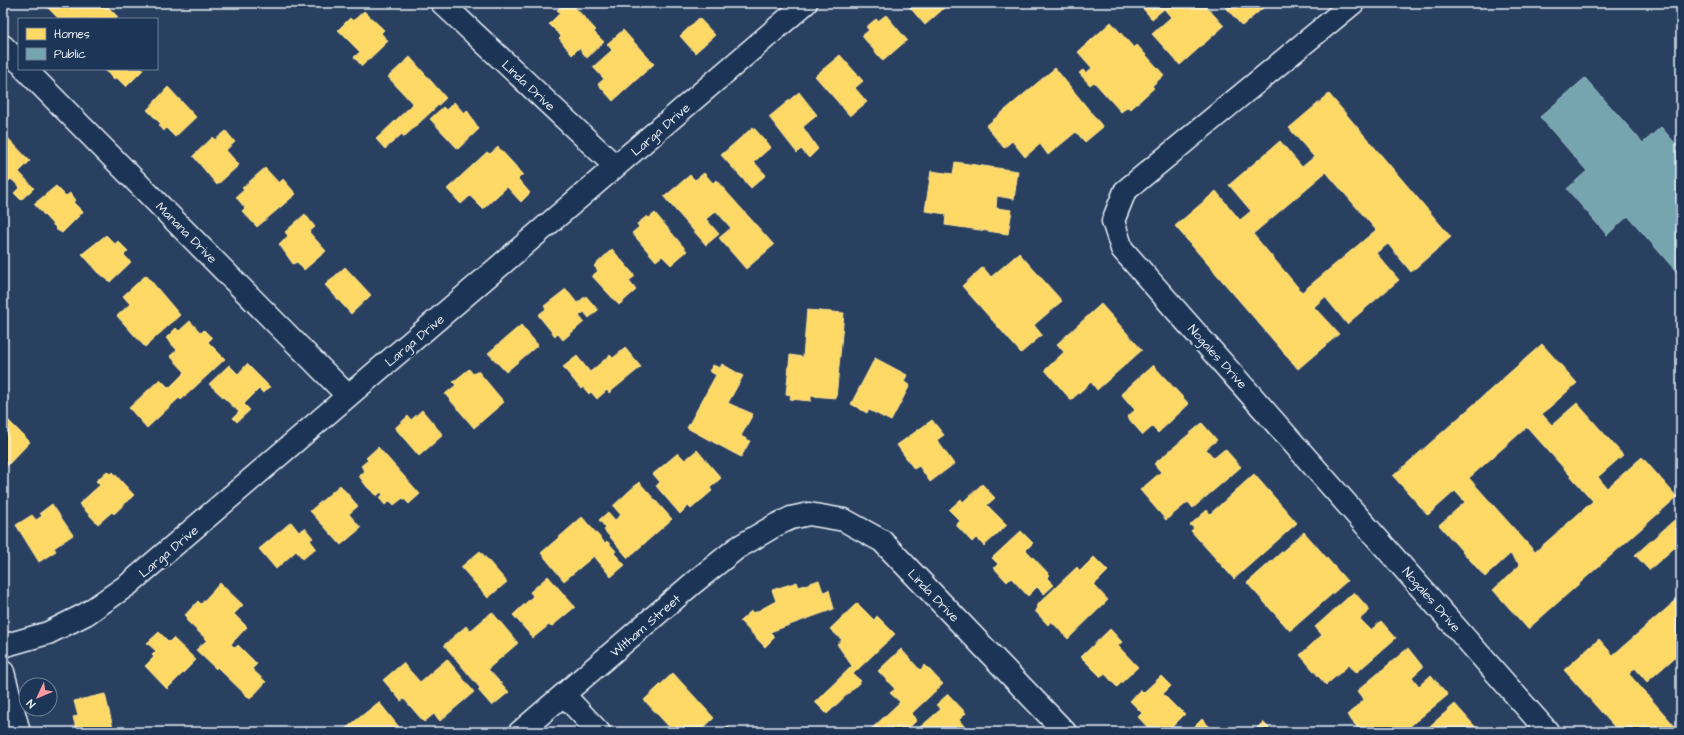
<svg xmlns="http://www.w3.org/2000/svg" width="1684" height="735" font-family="'Architects Daughter',sans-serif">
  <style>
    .homes { fill: #ffd966; stroke: #f8e092; fill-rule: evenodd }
    .public { fill: #76a5af; stroke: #98bcc5 }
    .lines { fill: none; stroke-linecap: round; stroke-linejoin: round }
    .minor-casing { stroke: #e8f1f8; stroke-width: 25 }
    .minor { stroke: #1d3557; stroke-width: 22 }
    .labels { text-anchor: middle; stroke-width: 4; stroke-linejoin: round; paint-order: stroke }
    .street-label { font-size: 13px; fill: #e8f1f8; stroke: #1d3557 }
  </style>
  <rect width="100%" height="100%" fill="#294061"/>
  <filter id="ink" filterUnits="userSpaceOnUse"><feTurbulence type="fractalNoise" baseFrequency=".025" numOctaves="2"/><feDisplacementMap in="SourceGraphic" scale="8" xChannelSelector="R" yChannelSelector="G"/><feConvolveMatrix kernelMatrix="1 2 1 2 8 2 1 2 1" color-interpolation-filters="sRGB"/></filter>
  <g filter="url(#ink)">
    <path class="homes" d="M51,3H78L83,8L88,3H104L118,17L116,19H59L47,7Z
      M564,3H571L596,30L594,32L604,42L587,58L579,48L572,55L559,38L561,36L549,24L560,13L557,10Z
      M906,3H950L925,25Z
      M1138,3H1203L1224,26L1180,65L1152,34L1171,17L1164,9L1152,19Z
      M1222,3H1258L1263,8L1242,26Z
      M364,11L384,30L381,33L388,41L362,66L354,57L360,52L338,30L350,18L353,21Z
      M886,15L907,40L883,61L862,36L869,30L866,27L876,19L878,21Z
      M699,18L715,35L695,53L680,36Z
      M1111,22L1134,48L1137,45L1164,75L1152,86L1154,88L1131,109L1128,107L1121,112L1094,82L1090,85L1079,73L1083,70L1086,73L1092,68L1078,52Z
      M623,30L654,64L613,101L598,84L604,79L593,67L612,50L607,44Z
      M840,55L863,81L855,88L867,102L850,116L815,76Z
      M410,57L446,98L404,137L402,134L385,149L376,139L413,104L388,77Z
      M1055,68L1103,127L1085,142L1076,132L1048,155L1040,144L1025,157L1012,141L1004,148L986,126Z
      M104,69H144L126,87L116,77L114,80Z
      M168,87L196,117L175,137L166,128L164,131L159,125L161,124L147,110Z
      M799,92L817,115L803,127L818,149L809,158L801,149L797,153L769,117Z
      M1329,94L1451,237L1411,272L1388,244L1376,253L1399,280L1347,324L1325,297L1314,307L1339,334L1298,369L1175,226L1216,191L1240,220L1251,211L1229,185L1280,141L1302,167L1314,157L1289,128ZM1326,172L1376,230L1302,292L1253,234Z
      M454,102L464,113L467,110L479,129L458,149L430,119L443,107L446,110Z
      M753,127L771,147L754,162L766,175L751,188L721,155Z
      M226,131L235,142L226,150L239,165L217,185L193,156L213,137L215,140Z
      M4,134L30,161L19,172L34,188L21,200L14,193L20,187L11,179L9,181L3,174Z
      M498,147L523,174L518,179L530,193L521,202L507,187L483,209L470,196L461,204L447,189L487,152L490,154Z
      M955,162L1018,171L1014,199L997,196L996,208L1012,210L1008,234L945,225L946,214L925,211L931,171L953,174Z
      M265,168L279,183L283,179L296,194L257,227L242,211L245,208L236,197L244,190L242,188Z
      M704,173L713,183L716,180L774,245L746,269L719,238L731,228L716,211L706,219L719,234L706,245L664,197L690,175L695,180Z
      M56,186L66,196L70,193L76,200L73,202L83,212L62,233L55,229L56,228L34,204Z
      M655,213L687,251L671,265L662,256L656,261L632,233L639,227L637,224L647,216L649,218Z
      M305,214L315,227L309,232L326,251L304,270L297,262L293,264L279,244L288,236L285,232Z
      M106,235L115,244L118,241L128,251L124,255L131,262L110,282L98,272L82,254Z
      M612,249L635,276L629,281L636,290L619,305L592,276L598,271L594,266Z
      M1019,253L1062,301L1034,325L1042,335L1021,353L962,286L983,267L991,277Z
      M345,267L371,295L351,314L325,285Z
      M146,275L180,315L145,347L117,316L130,304L123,296Z
      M566,289L577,303L586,296L598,310L589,318L584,312L579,316L584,322L563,340L558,334L555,336L538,315L546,309L544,306Z
      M1101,304L1142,350L1097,390L1091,382L1071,400L1045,370L1064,352L1057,344Z
      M807,310L844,313L836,398L811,396V401L790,399L791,395L786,394L790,355L803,357Z
      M190,321L201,333L204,330L212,338L208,342L225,359L181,400L179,398L147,428L129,408L160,379L169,388L185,372L170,356L177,350L166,338L176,328L179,331Z
      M521,325L538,345L506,372L488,353Z
      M1542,344L1577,383L1542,414L1552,425L1577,403L1623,455L1598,477L1607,488L1642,457L1677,497L1528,629L1493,590L1520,565L1510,554L1485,577L1439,525L1465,502L1455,491L1428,515L1393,476ZM1527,427L1593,501L1535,552L1469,478Z
      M625,348L641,367L609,393L607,390L597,399L591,392L589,394L583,387L581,389L563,367L577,356L590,372L610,355L613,358Z
      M875,358L907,375L904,382L910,385L891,421L869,410L867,413L851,404Z
      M247,364L270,387L263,393L259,389L244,404L250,410L237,422L233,418L239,412L209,384L229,365L238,374Z
      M722,364L743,376L728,403L753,414L741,436L750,441L741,457L687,428L716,375L709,371L713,365L720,368Z
      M1153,365L1189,404L1158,433L1152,427L1143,435L1127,417L1135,410L1121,394Z
      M469,369L473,374L478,371L504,402L474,428L445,394L456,385L453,382Z
      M422,410L443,435L419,456L395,428L408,416L411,420Z
      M3,415L30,442L3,470Z
      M932,420L944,435L937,440L954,464L930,482L919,466L914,469L897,445Z
      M1202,423L1217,440L1206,449L1214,458L1225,449L1241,467L1193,508L1188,502L1166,520L1140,490L1161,472L1154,464Z
      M378,447L420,494L409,504L403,498L394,505L390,501L385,505L379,498L383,495L381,492L377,496L367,487L359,476L365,471L361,466L368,460L366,458Z
      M697,450L721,478L710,488L712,491L691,509L688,506L680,514L656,486L660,482L653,474L678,453L685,460Z
      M107,471L111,474L113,472L134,495L114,514L112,512L98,524L79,504L100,485L96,481Z
      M1254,474L1297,523L1234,579L1191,531L1194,528L1190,525L1207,510L1210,514Z
      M639,482L672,519L628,558L604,530L606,528L599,520L608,512L615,520L621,515L613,506Z
      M982,484L995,498L987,505L1007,525L984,546L976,538L972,542L956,525L960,521L949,510L961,499L963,502Z
      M340,485L358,506L349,514L361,528L341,545L310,511Z
      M52,504L73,535L54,548L56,551L39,562L16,525L32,515L36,520L42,516L40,513Z
      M1681,514V542L1649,570L1635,555Z
      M582,517L605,543L607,541L616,551L614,553L625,565L611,577L594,556L564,581L541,553Z
      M291,522L299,532L305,528L313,538L310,540L316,548L303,559L296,551L276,569L259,549Z
      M1021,531L1033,543L1026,550L1050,575L1047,578L1054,585L1044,594L1037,587L1028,596L1011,578L1007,582L994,568L998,564L992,558Z
      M1304,532L1347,581L1290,631L1247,583Z
      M480,551L507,582L488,598L461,567Z
      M1094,557L1108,571L1094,585L1108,600L1068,639L1051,621L1048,625L1035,611L1038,607L1036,606L1077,567L1080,571Z
      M548,576L575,607L551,627L549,625L533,638L513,615L533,596L530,592Z
      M819,580L823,592L829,590L834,609L770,632L775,637L765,647L740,621L751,611L754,613L776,601L772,590L797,582L799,587Z
      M220,583L243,605L234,614L247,627L231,644L235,648L238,645L257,664L252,669L266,682L250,699L217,667L216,669L196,650L207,640L186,620L188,618L185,615L198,601L201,604Z
      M1354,592L1370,610L1360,619L1371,630L1381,621L1396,638L1356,673L1349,665L1326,685L1300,655L1322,635L1315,627Z
      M1681,596V652L1647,682L1635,668L1629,674L1680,732H1619L1564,670L1599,639L1613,655Z
      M857,603L874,620L877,616L895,634L853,674L861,681L827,714L815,702L852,666L837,644L842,640L830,629Z
      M492,612L518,643L488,669L509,692L492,706L478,690L480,688L444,645L466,626L470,631Z
      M1110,629L1122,642L1118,646L1138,667L1117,687L1105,674L1101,677L1081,657Z
      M159,632L169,642L173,638L196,660L167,689L145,666L154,657L152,655L156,651L147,643Z
      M1408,648L1423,667L1412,677L1419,686L1431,675L1448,695L1403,732H1392L1390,729L1387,732H1361L1347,715L1364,700L1357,691Z
      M901,649L920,670L925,665L943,684L911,714L917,720L905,732H868L900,702L890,693L895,689L878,671Z
      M447,659L474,692L440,721L434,714L424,722L404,699L401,701L383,680L403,663L420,682Z
      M673,673L714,718L699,732H674L644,700Z
      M1161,676L1171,686L1163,694L1178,709L1179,708L1185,714L1167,732H1161L1157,727L1152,732L1138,717L1142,713L1130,701L1140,690L1143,693Z
      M105,694L114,732H77L73,717L78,716L74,701Z
      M948,694L966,713L959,720L969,732H921L918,729L941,709L936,705Z
      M379,702L403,732H347L345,729Z
      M1455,704L1480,732H1423Z
      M1202,719L1215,732H1189Z
      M1263,722L1273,732H1253Z
      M727,726L733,732H721Z"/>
    <path class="public" d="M1585,78L1643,143L1661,127L1681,150V181L1678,183L1681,186V277L1628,216L1607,235L1567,189L1587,171L1540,117Z"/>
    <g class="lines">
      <g class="minor-casing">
        <path id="minor" d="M442,3L615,166
          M1353,3L1125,191L1113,221L1122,249L1548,732
          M3,46L19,62
          M25,69L348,396
          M3,646L48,633L86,614L129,584L806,3
          M3,672L19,732
          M564,695L599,732
          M520,732L692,584L737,548L776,525L791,518L809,514L844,520L882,541L1065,732"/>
      </g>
      <use href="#minor" class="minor"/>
    </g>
  </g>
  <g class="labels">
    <g class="street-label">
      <text transform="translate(529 85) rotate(43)" y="5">Linda Drive</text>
      <text transform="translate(660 129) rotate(-41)" y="5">Larga Drive</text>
      <text transform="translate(187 232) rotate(45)" y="5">Manana Drive</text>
      <text transform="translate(414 340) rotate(-40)" y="5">Larga Drive</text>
      <text transform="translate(1218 356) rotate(48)" y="5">Nogales Drive</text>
      <text transform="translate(168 551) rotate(-40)" y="5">Larga Drive</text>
      <text transform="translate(934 595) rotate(46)" y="5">Linda Drive</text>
      <text transform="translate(1432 599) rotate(49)" y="5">Nogales Drive</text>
      <text transform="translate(645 625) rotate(-41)" y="5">Witham Street</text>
    </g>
  </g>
  <rect width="1684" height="735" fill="none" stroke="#1d3557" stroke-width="16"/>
  <rect x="8" y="8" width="1668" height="719" fill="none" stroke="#e8f1f8" stroke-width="1.5" filter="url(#ink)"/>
  <rect x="18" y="18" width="140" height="52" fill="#1d3557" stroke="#6e8097"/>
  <rect x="26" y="28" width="20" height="12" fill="#ffd966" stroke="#6e8097"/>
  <text x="54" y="38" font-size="12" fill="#e8f1f8">Homes</text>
  <rect x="26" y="48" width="20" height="12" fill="#76a5af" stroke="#6e8097"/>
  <text x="54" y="58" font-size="12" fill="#e8f1f8">Public</text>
  <g transform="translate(38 697) rotate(226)"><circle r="19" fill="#1d3557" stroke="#6e8097"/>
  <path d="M0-3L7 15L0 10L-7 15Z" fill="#ff9aa2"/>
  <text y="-6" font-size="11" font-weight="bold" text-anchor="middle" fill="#e8f1f8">N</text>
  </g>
</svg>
